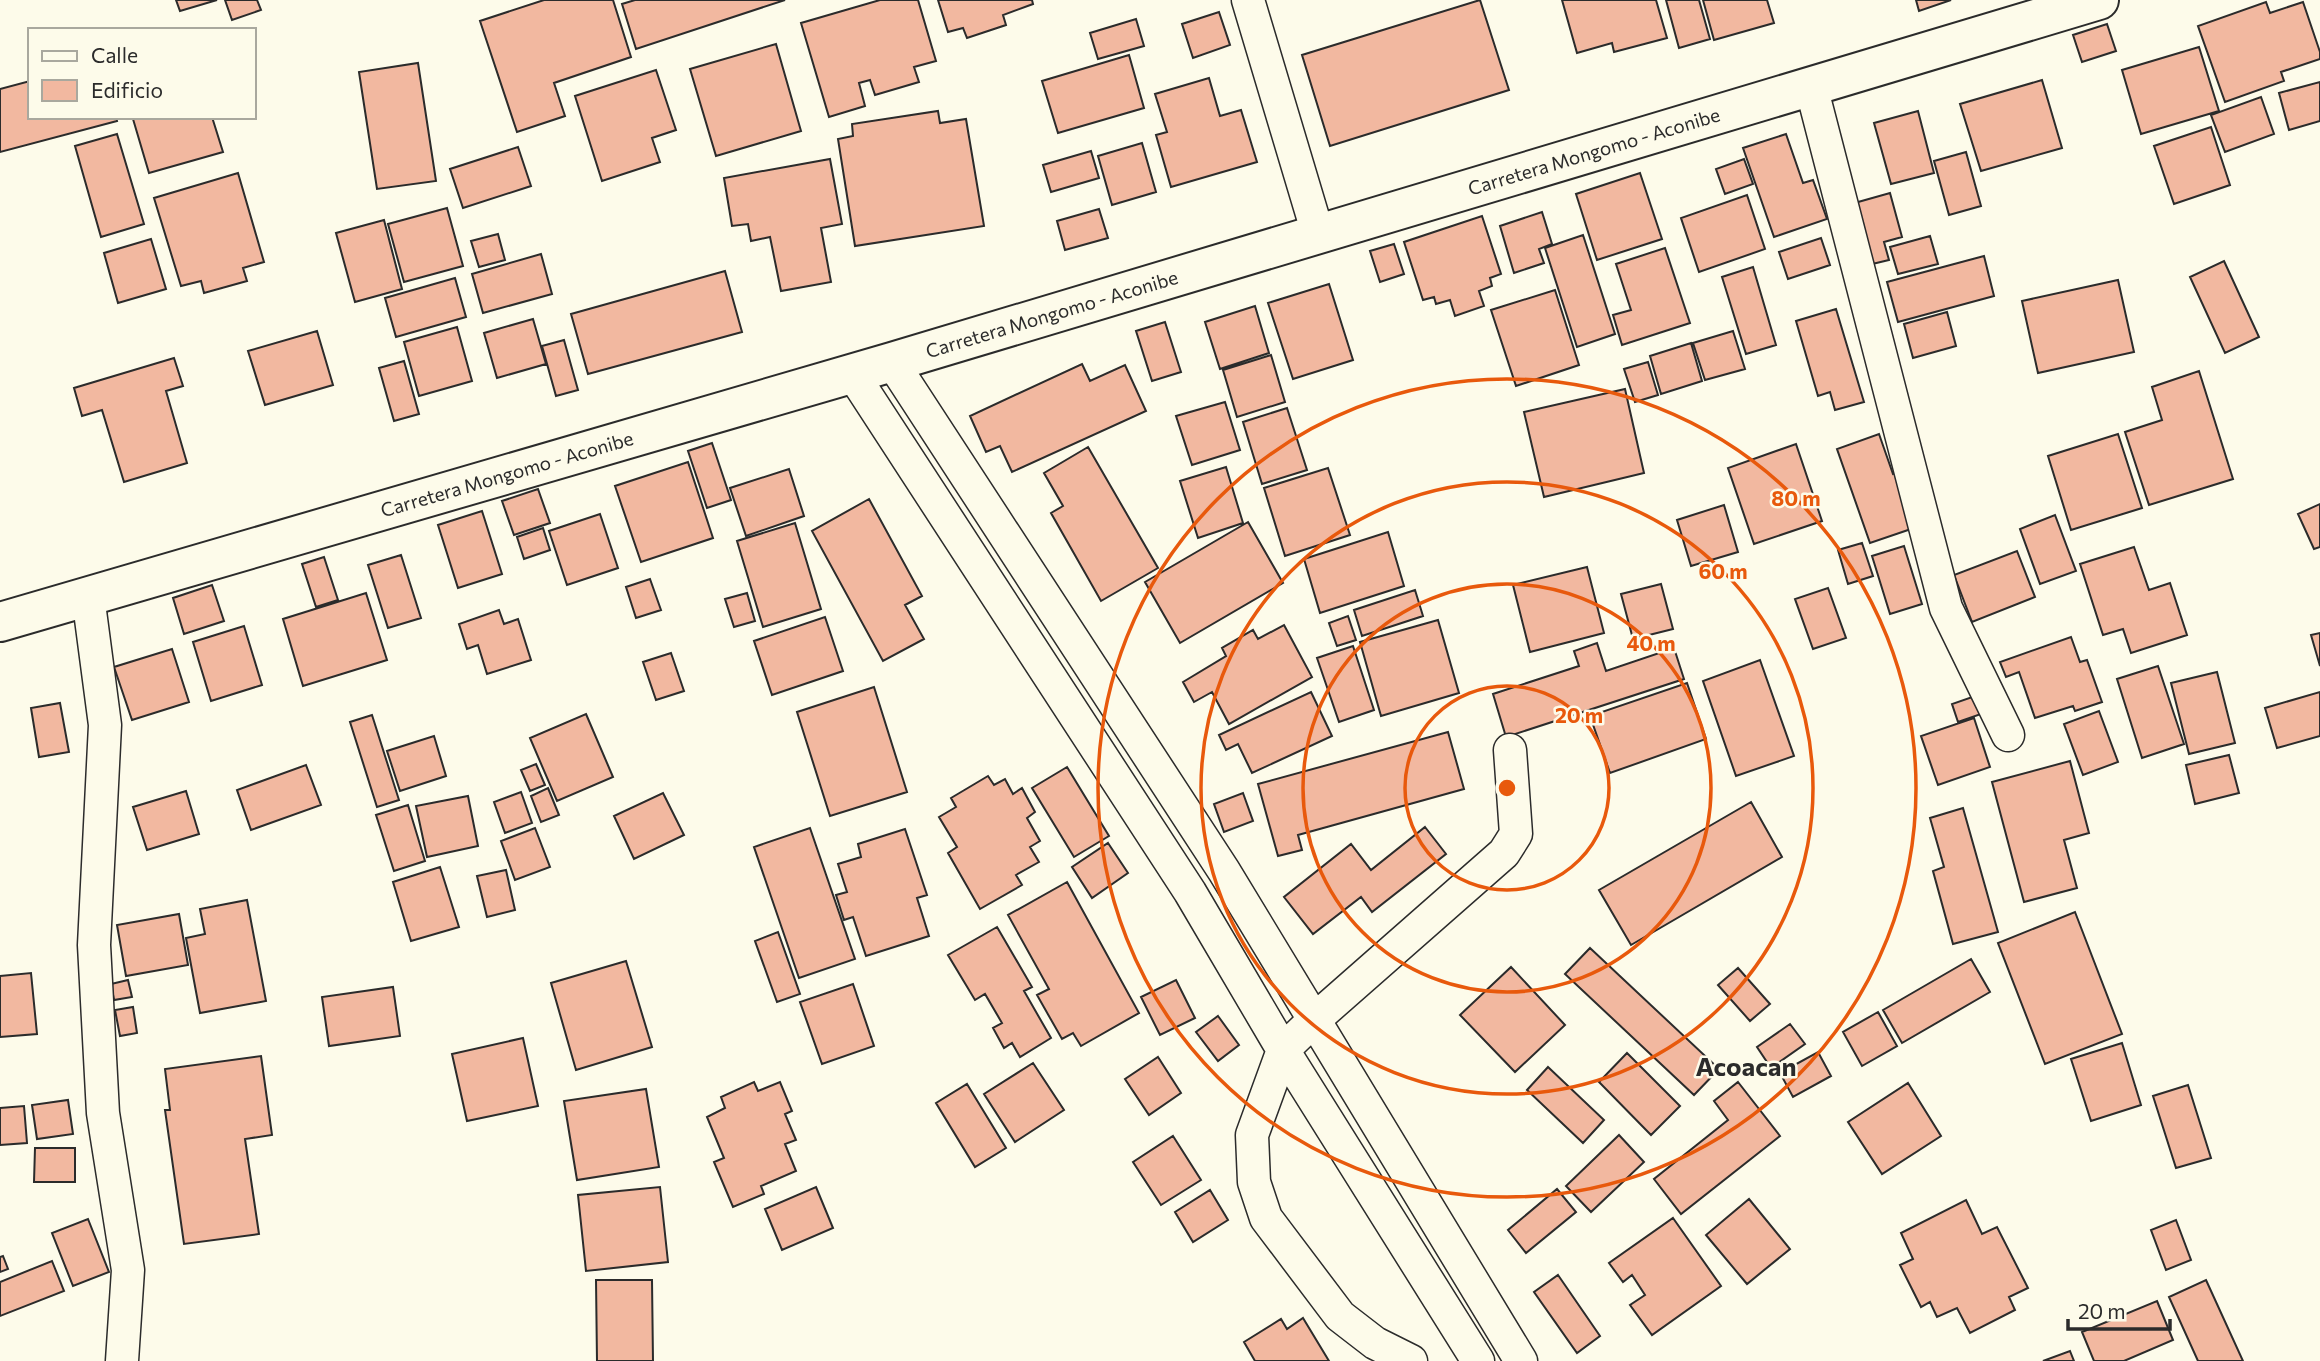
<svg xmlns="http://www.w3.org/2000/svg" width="2320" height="1361" font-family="Commissioner,sans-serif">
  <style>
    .building { fill: #f2b8a0; stroke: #2b2b2b; stroke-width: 2 }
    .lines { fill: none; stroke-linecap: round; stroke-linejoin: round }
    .street-casing { stroke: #2b2b2b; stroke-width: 35 }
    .primary-casing { stroke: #2b2b2b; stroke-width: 42 }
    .street { stroke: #fdfbea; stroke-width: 32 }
    .primary { stroke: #fdfbea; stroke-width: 38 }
    .ring { fill: none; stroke: #e8590c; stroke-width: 3.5 }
    .labels { text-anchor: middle; stroke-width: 5; stroke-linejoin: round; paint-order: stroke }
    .street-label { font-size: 19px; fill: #2b2b2b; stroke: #fdfbea }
    .district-label { font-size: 26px; font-weight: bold; fill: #2b2b2b; stroke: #fdfbea }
    .centre { fill: #e8590c; stroke: #fdfbea; stroke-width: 3.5 }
    .ring-label { font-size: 21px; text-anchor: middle; font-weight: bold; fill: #e8590c; stroke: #fdfbea; stroke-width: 5; stroke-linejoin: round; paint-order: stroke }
  </style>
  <rect width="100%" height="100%" fill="#fdfbea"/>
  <path class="building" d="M176,0H217L180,11Z
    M225,0H257L261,10L232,20Z
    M544,0H613L631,57L554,83L565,116L517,132L480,21Z
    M635,0H785L636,49L622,4Z
    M880,0H918L936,61L914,67L919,82L875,95L870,80L859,83L865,106L829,117L801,23Z
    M938,0H1032L1033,4L1003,15L1006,25L967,38L963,28L948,32Z
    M1480,0L1509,90L1330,146L1302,55Z
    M1562,0H1656L1667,38L1614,52L1612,43L1577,53Z
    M1666,0H1699L1710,39L1679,48Z
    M1703,0H1767L1774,23L1714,40Z
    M1916,0H1951L1919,11Z
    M2266,2L2270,13L2303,2L2320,52V59L2281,72L2284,81L2225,102L2198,26Z
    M1219,12L1230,45L1193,58L1182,24Z
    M1136,19L1144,46L1098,59L1090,33Z
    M2107,24L2116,51L2082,62L2073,35Z
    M776,44L801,131L716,156L690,69Z
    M2199,47L2219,111L2141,134L2122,70Z
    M1129,55L1144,108L1058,133L1042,81Z
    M418,63L436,181L377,189L359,72Z
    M656,70L676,130L652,138L660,162L602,181L575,96Z
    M1209,78L1220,116L1241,110L1257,162L1171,187L1156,135L1167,132L1155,94Z
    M2042,80L2062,148L1981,171L1960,104Z
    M30,81V117H116L117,121L0,152V89Z
    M2320,82V121L2289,130L2279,93Z
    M2261,97L2274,134L2225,152L2211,115Z
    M938,111L940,123L966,119L984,226L855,246L838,139L853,136L852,124Z
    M1918,111L1934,173L1891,184L1874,123Z
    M140,117H212L223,152L149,173L133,119Z
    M2211,127L2230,185L2174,204L2154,146Z
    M117,134L144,224L101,237L75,146Z
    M1786,134L1803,183L1813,180L1827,219L1774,237L1743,148Z
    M1142,143L1156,192L1112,205L1098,156Z
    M518,147L531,186L463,208L450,169Z
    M1091,151L1099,178L1051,192L1043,165Z
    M1966,152L1981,206L1949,215L1934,161Z
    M830,159L842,224L821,228L831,282L781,291L770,237L751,241L748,224L732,226L724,178Z
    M1744,159L1753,184L1725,194L1716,169Z
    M238,173L264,262L243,268L247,281L204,293L201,281L181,286L154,198Z
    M1640,173L1662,239L1597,260L1576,194Z
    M1890,193L1902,237L1884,242L1889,260L1868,265L1851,204Z
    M1747,195L1765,249L1699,272L1681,218Z
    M447,208L463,266L404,282L388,224Z
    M1099,209L1108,238L1065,250L1057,221Z
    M1542,212L1552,244L1539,249L1544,263L1514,273L1500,226Z
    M1482,216L1501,274L1490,278L1492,286L1479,291L1484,306L1455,316L1450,300L1436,304L1434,297L1423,300L1404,242Z
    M384,220L402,289L355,302L336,233Z
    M498,234L505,260L479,267L471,241Z
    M1583,235L1615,334L1577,347L1545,248Z
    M1930,236L1938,264L1898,274L1890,247Z
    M1821,238L1830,265L1788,279L1779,252Z
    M151,239L166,289L118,303L104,253Z
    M1394,244L1404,274L1380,282L1370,251Z
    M1665,248L1690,323L1622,345L1613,315L1631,310L1616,264Z
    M541,254L552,294L483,313L472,274Z
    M1984,256L1994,296L1898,322L1887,282Z
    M2224,261L2259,337L2225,353L2190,277Z
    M1753,267L1776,345L1746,354L1722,277Z
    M725,271L742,332L588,374L571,314Z
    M455,278L466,317L396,337L385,298Z
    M2118,280L2134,352L2038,373L2022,301Z
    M1329,284L1353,360L1293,379L1268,303Z
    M1555,290L1579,365L1516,386L1491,310Z
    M1255,306L1269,353L1220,369L1205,322Z
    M1836,309L1864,402L1835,410L1830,392L1818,396L1796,321Z
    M1947,312L1956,346L1913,358L1904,324Z
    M533,319L546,364L497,378L484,333Z
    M1165,322L1181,372L1152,381L1136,331Z
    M457,327L472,381L419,396L404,342Z
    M317,331L333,385L265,405L248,351Z
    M1733,331L1745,369L1705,380L1693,343Z
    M564,340L578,390L556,396L542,346Z
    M1691,343L1702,381L1661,394L1650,356Z
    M1271,355L1285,402L1237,417L1223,370Z
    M174,358L183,386L166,391L187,463L124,482L102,410L82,416L74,388Z
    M404,361L419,414L394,421L379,368Z
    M1648,362L1658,395L1635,402L1624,369Z
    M1082,364L1090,381L1125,365L1146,411L1012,472L1000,446L986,452L970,416Z
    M2199,371L2233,479L2149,505L2125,432L2162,420L2152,387Z
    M1625,389L1644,473L1544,497L1524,412Z
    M1225,402L1240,450L1192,465L1176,416Z
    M1287,408L1307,470L1262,484L1243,422Z
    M1879,434L1893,474L1904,470L1911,529L1870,543L1837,449Z
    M2118,434L2142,508L2071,530L2048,456Z
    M712,443L731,500L707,508L688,451Z
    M1796,444L1822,521L1754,544L1728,468Z
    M1088,447L1158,568L1101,601L1051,513L1063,506L1044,473Z
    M688,462L713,538L641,562L615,486Z
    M1226,467L1243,523L1198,538L1180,481Z
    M1328,468L1350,535L1285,556L1264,488Z
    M789,469L804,516L746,536L730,488Z
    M538,489L550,523L514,535L502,501Z
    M869,499L922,596L905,605L924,639L883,661L812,531Z
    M2320,504V547L2314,549L2298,514Z
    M1724,505L1738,552L1691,566L1677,520Z
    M482,511L502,574L458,588L438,525Z
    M600,514L618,568L567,585L549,531Z
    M2055,515L2076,571L2040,584L2020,529Z
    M1248,522L1283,583L1180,643L1145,582Z
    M795,523L821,609L763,627L737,541Z
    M543,528L550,550L524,559L517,537Z
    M1388,532L1404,586L1320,613L1304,559Z
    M1862,543L1873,576L1848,584L1838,550Z
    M1904,546L1922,604L1890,614L1872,556Z
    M2134,547L2149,590L2170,583L2187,635L2131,653L2123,629L2103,635L2080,564Z
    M2017,551L2035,597L1972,622L1954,575Z
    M401,555L421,618L388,628L368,565Z
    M324,557L338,600L316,607L302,564Z
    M1587,567L1604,633L1530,652L1513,585Z
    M650,579L661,610L636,618L626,587Z
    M1661,584L1673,629L1633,639L1621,594Z
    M212,585L224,621L184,634L173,598Z
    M1828,588L1846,638L1813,649L1795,599Z
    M1415,590L1423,616L1362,636L1354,610Z
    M366,593L387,660L303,686L283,619Z
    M747,593L755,621L734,627L725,599Z
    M499,610L504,624L518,619L531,660L487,674L478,645L467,649L459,624Z
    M1348,616L1356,640L1337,646L1329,623Z
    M825,617L843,671L772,695L754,641Z
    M1438,620L1459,693L1381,716L1360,642Z
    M1284,625L1312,677L1229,724L1212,692L1194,702L1183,682L1226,656L1222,648L1253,630L1258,639Z
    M244,626L262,685L211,701L193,642Z
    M2320,633V666L2311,635Z
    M2071,637L2080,662L2087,660L2102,702L2075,711L2073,706L2035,718L2019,672L2006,677L2000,662Z
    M1597,643L1606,671L1674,648L1684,679L1506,737L1493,694L1579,666L1574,651Z
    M1353,646L1374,710L1339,722L1317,658Z
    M172,649L189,702L132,720L114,667Z
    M671,653L684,691L656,700L643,662Z
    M1760,660L1794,756L1736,776L1703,681Z
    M2158,666L2184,744L2142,758L2117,679Z
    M2217,672L2235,743L2189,754L2171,683Z
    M1687,683L1706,739L1610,773L1590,716Z
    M874,687L907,792L830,816L797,712Z
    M1311,692L1332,736L1252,773L1238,744L1226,750L1219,735Z
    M2320,692V736L2277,748L2265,708Z
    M1978,695L1984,713L1958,722L1952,704Z
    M60,703L69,752L39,757L31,708Z
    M2099,711L2118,762L2083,775L2064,724Z
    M586,714L613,777L557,801L530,738Z
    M372,715L399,800L377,807L350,722Z
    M1974,718L1990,767L1938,785L1921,736Z
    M1448,732L1464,789L1298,835L1302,850L1278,856L1258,784Z
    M434,736L446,776L400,791L387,751Z
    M2229,755L2239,793L2195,804L2186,765Z
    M2070,761L2089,833L2064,840L2077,888L2024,902L1992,782Z
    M536,764L545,785L530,791L521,770Z
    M306,765L321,805L251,830L237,790Z
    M1067,767L1109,836L1074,857L1032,788Z
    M988,776L994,785L1005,779L1013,794L1022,788L1035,812L1027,818L1040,841L1030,847L1039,862L1016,875L1022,885L980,909L948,853L957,847L939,817L956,807L951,798Z
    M548,788L559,815L541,822L531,796Z
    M186,791L199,834L147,850L133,807Z
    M521,792L532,823L505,833L494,802Z
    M663,793L684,835L634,859L614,816Z
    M1243,793L1253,821L1224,832L1214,804Z
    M468,796L478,846L427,857L416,806Z
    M1751,802L1782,857L1631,945L1599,890Z
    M408,805L425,861L394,871L376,815Z
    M1963,808L1998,932L1953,944L1933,871L1944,867L1930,818Z
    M1425,827L1446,854L1372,912L1361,897L1313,934L1284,897L1351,844L1371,870Z
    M535,828L550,867L515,880L501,841Z
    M810,828L855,959L799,978L754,847Z
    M905,829L927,895L917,898L929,936L866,956L853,917L844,920L836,895L847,892L838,864L861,857L858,844Z
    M1108,843L1128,873L1092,898L1072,867Z
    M440,867L459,927L411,941L393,882Z
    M506,870L515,910L487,917L477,876Z
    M1067,882L1139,1013L1081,1046L1073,1033L1062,1039L1037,995L1049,989L1008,915Z
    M247,900L266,1001L200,1013L186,938L205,934L200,909Z
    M2075,912L2122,1034L2045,1064L1998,943Z
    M179,914L188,965L126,976L117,925Z
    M997,927L1032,987L1024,991L1051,1038L1020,1057L1012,1043L1004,1048L993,1028L1002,1023L985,994L975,1000L948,955Z
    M778,932L800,994L777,1002L755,941Z
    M1590,948L1719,1069L1694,1095L1565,974Z
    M1971,959L1990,992L1902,1043L1883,1010Z
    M626,961L652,1047L576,1070L551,983Z
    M1511,967L1565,1025L1515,1072L1460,1015Z
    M1738,968L1770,1004L1750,1021L1718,985Z
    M31,973L37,1034L0,1037V976Z
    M128,980L132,997L114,1000L111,984Z
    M1176,980L1195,1018L1160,1035L1141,997Z
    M853,984L874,1046L822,1064L800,1002Z
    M393,987L400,1036L329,1046L322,997Z
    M133,1007L137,1033L120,1036L115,1010Z
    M1878,1012L1897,1046L1862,1066L1843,1032Z
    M1218,1016L1239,1045L1218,1061L1196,1032Z
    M1790,1024L1805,1044L1771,1068L1757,1047Z
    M523,1038L538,1106L467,1121L452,1054Z
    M2122,1043L2141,1105L2091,1121L2071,1059Z
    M1818,1052L1831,1076L1793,1097L1780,1073Z
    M1627,1053L1680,1106L1651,1135L1599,1082Z
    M261,1056L272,1135L245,1139L259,1234L184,1244L165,1110H170L165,1069Z
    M1158,1057L1181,1093L1149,1115L1125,1079Z
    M1033,1063L1064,1110L1015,1142L984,1094Z
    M1548,1067L1604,1120L1583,1143L1527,1090Z
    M754,1082L758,1091L780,1082L792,1111L785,1114L796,1140L785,1144L796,1171L761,1186L764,1194L733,1207L714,1162L724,1158L707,1117L725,1108L721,1097Z
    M1738,1082L1780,1136L1681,1214L1654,1179L1728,1120L1714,1101Z
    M1908,1083L1941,1136L1882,1174L1848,1122Z
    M967,1084L1006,1148L975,1167L936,1103Z
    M2188,1085L2211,1158L2176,1168L2153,1096Z
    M646,1089L659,1167L577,1180L564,1101Z
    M68,1100L73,1134L37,1139L32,1105Z
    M24,1106L27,1143L0,1145V1108Z
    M1619,1135L1644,1162L1591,1212L1566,1186Z
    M1173,1136L1201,1180L1161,1205L1133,1162Z
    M35,1148H75V1182H34Z
    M660,1187L668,1262L586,1271L578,1195Z
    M816,1187L833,1228L782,1250L765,1209Z
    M1557,1189L1576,1212L1526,1253L1508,1230Z
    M1210,1190L1228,1220L1193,1242L1175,1212Z
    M1749,1199L1790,1249L1747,1284L1706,1235Z
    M1966,1200L1982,1234L1997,1227L2028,1288L2009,1297L2015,1310L1970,1333L1957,1308L1937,1317L1930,1302L1921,1307L1900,1265L1913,1259L1901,1233Z
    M1673,1218L1721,1286L1652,1335L1630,1305L1645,1295L1632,1275L1623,1282L1609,1263Z
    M88,1219L109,1272L73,1286L52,1233Z
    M2176,1220L2191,1260L2166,1270L2151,1230Z
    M3,1256L8,1269L0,1272V1257Z
    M52,1261L64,1291L0,1316V1282Z
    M1558,1275L1600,1336L1577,1353L1534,1292Z
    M596,1280H652L653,1361H597Z
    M2206,1280L2243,1361H2198L2169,1297Z
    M2157,1301L2173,1340L2124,1361H2094L2082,1332Z
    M1303,1318L1329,1361H1255L1244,1342L1281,1319L1287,1329Z
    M2070,1351L2074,1361H2043Z"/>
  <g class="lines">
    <g class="street-casing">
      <path id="street" d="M1248,0L1318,234
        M1811,86L1946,608L2008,735
        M892,362L1224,871L1521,1361
        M852,373L1190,892L1283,1050L1478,1361
        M88,596L105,725L94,945L103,1113L128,1270L122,1361
        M1411,1361L1375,1343L1340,1316L1266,1218L1254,1182L1252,1135L1283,1050L1314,1020L1504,853L1516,834L1510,750"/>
    </g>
    <g class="primary-casing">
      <g id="primary">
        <path id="s1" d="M0,622L892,362L2099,0"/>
      </g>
    </g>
    <use href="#street" class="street"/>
    <use href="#primary" class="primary"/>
  </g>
  <g class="ring">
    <circle cx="1507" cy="788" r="102"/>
    <circle cx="1507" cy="788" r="204"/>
    <circle cx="1507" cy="788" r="306"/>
    <circle cx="1507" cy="788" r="409"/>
  </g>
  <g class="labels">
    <g class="street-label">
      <text dy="7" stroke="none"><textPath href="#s1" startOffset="1662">Carretera Mongomo - Aconibe</textPath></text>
      <text dy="7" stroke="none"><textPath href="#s1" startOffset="1096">Carretera Mongomo - Aconibe</textPath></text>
      <text dy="7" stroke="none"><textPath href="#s1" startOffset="528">Carretera Mongomo - Aconibe</textPath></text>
    </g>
    <g class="district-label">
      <text x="1746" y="1076">Acoacan</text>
    </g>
  </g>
  <circle cx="1507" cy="788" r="10" class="centre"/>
  <g class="ring-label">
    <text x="1796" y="506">80 m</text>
    <text x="1723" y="579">60 m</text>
    <text x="1651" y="651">40 m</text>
    <text x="1579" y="723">20 m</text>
  </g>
  <rect x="28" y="28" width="228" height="91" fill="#fdfbea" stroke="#a9a89e" stroke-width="2"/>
  <rect x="42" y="51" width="35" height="10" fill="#fdfbea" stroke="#a9a89e" stroke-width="2"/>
  <text x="91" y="63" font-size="21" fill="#2b2b2b">Calle</text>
  <rect x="42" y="80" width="35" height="21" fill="#f2b8a0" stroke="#a9a89e" stroke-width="2"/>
  <text x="91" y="98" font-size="21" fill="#2b2b2b">Edificio</text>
  <path d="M2068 1319v10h102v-10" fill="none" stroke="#2b2b2b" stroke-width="3.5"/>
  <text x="2078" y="1319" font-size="21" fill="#2b2b2b" stroke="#fdfbea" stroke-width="5" paint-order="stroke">20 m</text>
</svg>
